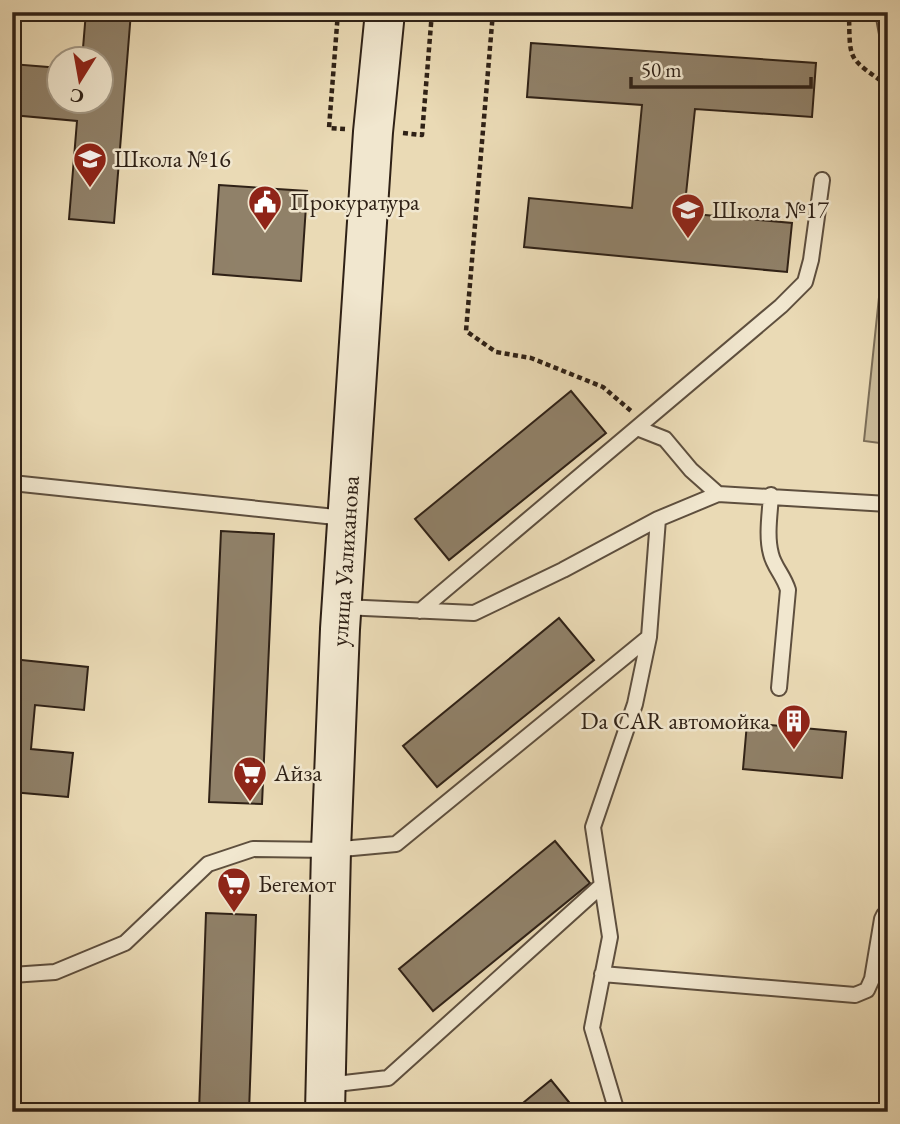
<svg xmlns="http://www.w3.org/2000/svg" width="900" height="1124" font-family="'EB Garamond',serif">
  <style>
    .pitch { fill: #cabb9a; stroke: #7c6e58; stroke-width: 2 }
    .building { fill: #908169; stroke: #2f2116; stroke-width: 2 }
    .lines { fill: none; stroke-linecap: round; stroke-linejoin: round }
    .lane-casing { stroke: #5e4f3e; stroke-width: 18 }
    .secondary-casing { stroke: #2f2116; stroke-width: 42 }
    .path { stroke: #2f2116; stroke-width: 4.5; stroke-dasharray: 5 3.5; stroke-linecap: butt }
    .lane { stroke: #f1e7cf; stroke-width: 14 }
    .secondary { stroke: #f1e7cf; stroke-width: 38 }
    .labels { text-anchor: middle; stroke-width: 5; stroke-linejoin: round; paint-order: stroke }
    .poi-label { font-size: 24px; fill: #2f2116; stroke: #f1e7cf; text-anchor: start }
    .street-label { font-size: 24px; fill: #2f2116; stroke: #f1e7cf }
  </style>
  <rect width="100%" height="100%" fill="#eadab5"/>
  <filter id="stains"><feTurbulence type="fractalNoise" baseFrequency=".00286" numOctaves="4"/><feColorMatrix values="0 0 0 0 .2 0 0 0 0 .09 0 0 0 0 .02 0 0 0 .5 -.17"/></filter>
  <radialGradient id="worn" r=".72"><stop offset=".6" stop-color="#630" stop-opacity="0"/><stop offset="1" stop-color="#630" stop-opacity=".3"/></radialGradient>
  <path class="pitch" d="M888,211V444L864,441Z"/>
  <path class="building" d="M86,12H131L114,223L69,219L77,121L12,115V64L60,68V102H102V60H82Z
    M531,43L816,63L812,117L695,109L684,213L792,223L787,272L524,247L529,198L632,208L642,105L527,97Z
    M219,185L307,191L301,281L213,274Z
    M571,391L606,433L449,560L415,519Z
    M221,531L274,534L262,804L209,802Z
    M559,618L594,660L437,787L403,746Z
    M12,659L88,667L84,710L35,705L31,749L73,753L68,797L12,792Z
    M747,723L846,732L842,778L743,769Z
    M555,841L590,883L433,1011L399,969Z
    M206,913L256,915L249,1112H199Z
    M551,1080L577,1112H512Z"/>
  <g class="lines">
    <g class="lane-casing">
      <path id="lane" d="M883,12L888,39
        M637,428L665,439L691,470L718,494
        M12,483L345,518
        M771,495C770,513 766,536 771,554C774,567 784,576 788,590L779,688
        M343,607L474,613L563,570L658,519L718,494L888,504
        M420,611L781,306L805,282L811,260L822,180
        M602,974L855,995L867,990L872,979L882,919L884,915L888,914
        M12,975L55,972L125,943L208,864L253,849L331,850L396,844L649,637
        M327,1085L388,1078L601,886
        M617,1112L592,1028L610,937L593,827L635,704L649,637L658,519"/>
    </g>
    <g class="secondary-casing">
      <path id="secondary" d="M325,1112L331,850L340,629L373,132L385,12"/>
    </g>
    <path class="path" d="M338,12L329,128L345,129
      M479,12L493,14
      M493,12L466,331L496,352L531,358L603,387L631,411
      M849,12C850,63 847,56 888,86
      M403,133L422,135L432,12"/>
    <use href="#lane" class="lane"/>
    <use href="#secondary" class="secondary"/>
  </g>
  <defs>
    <g id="school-pin" transform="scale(1.75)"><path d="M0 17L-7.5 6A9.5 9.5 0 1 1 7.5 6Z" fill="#8f2418" stroke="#f1e7cf"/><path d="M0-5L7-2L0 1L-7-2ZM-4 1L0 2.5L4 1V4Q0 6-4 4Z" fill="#fff"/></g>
    <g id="civic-pin" transform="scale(1.75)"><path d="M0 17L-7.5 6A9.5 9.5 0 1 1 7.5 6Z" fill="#8f2418" stroke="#f1e7cf"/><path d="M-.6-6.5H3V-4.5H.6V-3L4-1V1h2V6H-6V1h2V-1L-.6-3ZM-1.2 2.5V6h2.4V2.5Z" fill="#fff"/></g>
    <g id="building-pin" transform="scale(1.75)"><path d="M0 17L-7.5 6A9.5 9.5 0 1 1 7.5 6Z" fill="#8f2418" stroke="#f1e7cf"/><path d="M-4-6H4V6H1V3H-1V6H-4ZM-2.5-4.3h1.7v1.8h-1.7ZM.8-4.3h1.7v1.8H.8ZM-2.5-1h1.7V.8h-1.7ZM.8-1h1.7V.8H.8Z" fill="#fff"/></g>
    <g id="supermarket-pin" transform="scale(1.75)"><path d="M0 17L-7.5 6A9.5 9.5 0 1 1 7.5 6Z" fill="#8f2418" stroke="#f1e7cf"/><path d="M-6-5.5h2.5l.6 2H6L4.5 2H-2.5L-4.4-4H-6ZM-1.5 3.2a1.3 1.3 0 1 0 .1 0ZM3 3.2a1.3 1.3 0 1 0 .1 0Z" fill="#fff"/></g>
  </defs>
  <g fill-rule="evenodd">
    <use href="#school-pin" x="90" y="159"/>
    <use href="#civic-pin" x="265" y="202"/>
    <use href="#school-pin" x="688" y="210"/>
    <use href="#building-pin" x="794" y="721"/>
    <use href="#supermarket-pin" x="250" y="773"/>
    <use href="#supermarket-pin" x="234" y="884"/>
  </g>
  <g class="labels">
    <g class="poi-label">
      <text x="114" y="167">Школа №16</text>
      <text x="290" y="210">Прокуратура</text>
      <text x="712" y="218">Школа №17</text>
      <text x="770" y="729" text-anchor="end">Da CAR автомойка</text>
      <text x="274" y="781">Айза</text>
      <text x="258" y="892">Бегемот</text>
    </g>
    <g class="street-label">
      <text transform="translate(345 561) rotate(-86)" y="8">улица Уалиханова</text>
    </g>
  </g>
  <rect width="900" height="1124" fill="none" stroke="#eadab5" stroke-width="42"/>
  <rect x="14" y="14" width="872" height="1096" fill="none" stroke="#2f2116" stroke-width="3.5"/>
  <rect x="21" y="21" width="858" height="1082" fill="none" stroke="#2f2116" stroke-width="2"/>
  <g transform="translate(80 80) rotate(191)"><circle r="33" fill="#f1e7cf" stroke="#a39885" stroke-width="2"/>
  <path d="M0-5L12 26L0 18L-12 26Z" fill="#8f2418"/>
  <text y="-10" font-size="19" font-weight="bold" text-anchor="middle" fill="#2f2116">С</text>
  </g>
  <path d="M631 77v10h180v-10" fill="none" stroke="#2f2116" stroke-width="3.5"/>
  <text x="641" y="77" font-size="21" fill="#2f2116" stroke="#f1e7cf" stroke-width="5" paint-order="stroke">50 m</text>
  <rect width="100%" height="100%" filter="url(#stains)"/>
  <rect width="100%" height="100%" fill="url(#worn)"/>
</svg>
